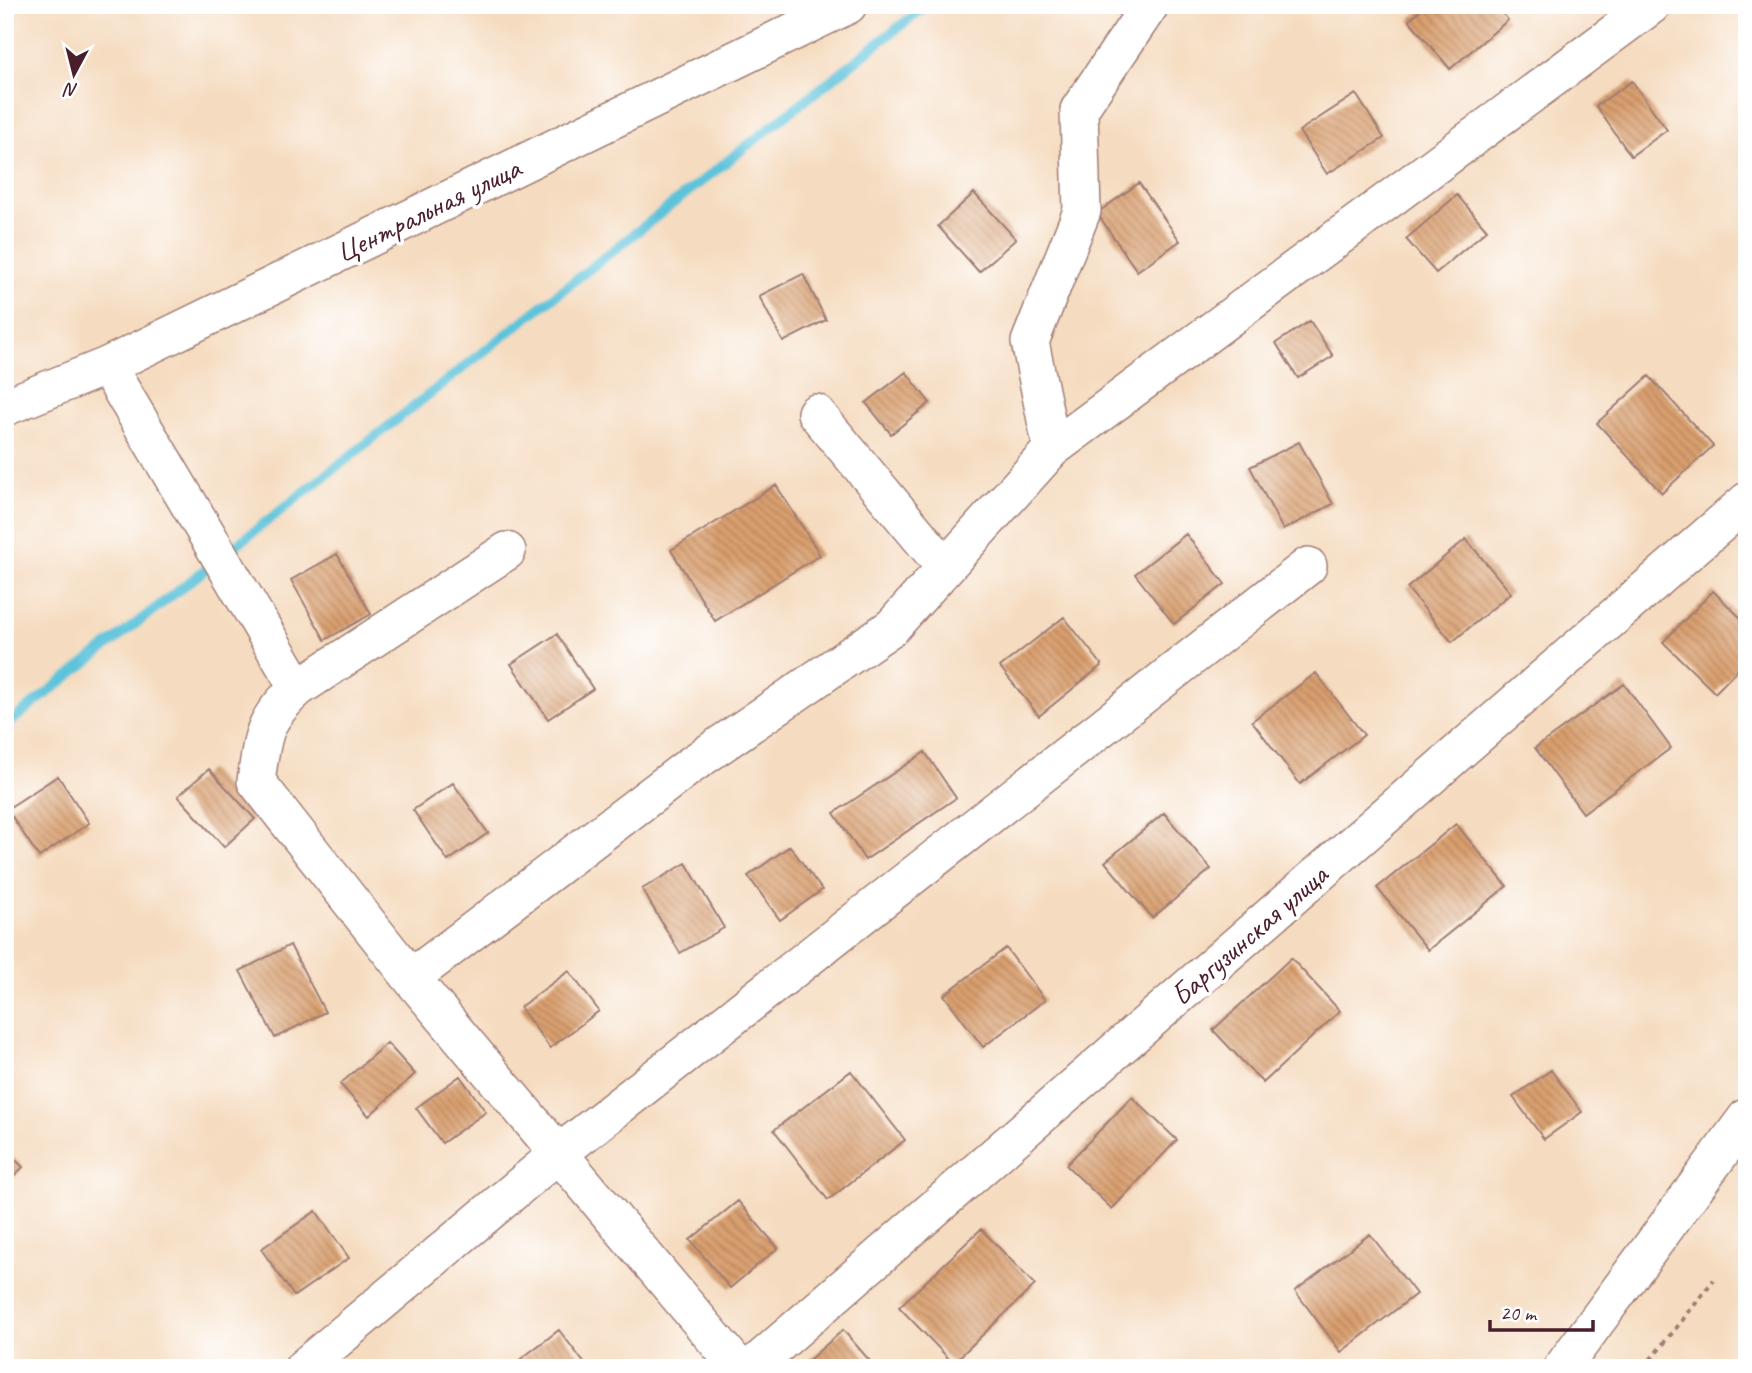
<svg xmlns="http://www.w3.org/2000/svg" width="1752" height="1373" font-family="Caveat,sans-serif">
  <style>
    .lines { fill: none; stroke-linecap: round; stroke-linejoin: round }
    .stream { stroke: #5dc3da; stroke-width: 10 }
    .building { fill: url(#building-back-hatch) }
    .minor-casing { stroke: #a07d75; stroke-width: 40 }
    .path { stroke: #a07d75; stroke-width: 4.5; stroke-dasharray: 5 5; stroke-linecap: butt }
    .minor { stroke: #fff; stroke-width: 37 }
    .labels { text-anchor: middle; stroke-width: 7; stroke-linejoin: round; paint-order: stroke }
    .street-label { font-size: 30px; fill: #4a1f2b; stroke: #fff }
  </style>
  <defs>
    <pattern id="building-back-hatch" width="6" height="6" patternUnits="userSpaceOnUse" patternTransform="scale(1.75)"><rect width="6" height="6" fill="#d99f6e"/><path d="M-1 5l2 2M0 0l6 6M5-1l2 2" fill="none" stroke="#b2815b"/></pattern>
  </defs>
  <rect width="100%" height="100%" fill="#fff"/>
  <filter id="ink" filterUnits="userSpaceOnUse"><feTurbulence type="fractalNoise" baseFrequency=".0143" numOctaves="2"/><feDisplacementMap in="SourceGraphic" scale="14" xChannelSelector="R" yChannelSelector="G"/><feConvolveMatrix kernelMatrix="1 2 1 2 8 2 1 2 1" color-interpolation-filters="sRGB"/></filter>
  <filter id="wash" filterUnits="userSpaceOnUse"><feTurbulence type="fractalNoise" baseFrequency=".00686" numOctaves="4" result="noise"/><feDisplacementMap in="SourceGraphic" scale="28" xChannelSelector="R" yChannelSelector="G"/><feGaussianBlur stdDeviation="1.57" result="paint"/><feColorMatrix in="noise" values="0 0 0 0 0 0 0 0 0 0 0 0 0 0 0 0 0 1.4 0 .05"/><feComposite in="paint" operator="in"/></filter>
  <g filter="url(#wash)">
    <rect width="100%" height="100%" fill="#f5dbbf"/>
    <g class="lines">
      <path class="stream" d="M5,726L927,5"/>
    </g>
    <g id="blocks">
      <path class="building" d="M1426,5H1496L1508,20L1450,69L1409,20Z
        M1632,81L1667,130L1631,156L1596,106Z
        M1356,94L1384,138L1327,174L1299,131Z
        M1139,183L1180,241L1137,271L1097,213Z
        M974,193L1016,239L979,272L938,226Z
        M1457,195L1487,230L1436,273L1406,239Z
        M803,274L826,320L783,342L759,296Z
        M1310,321L1333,356L1298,378L1276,343Z
        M906,372L930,403L891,434L866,403Z
        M1649,376L1713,446L1662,493L1597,423Z
        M1299,442L1333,504L1283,530L1250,467Z
        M776,485L820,555L715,621L671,550Z
        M1186,534L1225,584L1174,624L1135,574Z
        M1466,539L1511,593L1452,642L1407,588Z
        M337,554L371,614L325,640L291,580Z
        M1713,591L1747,624V660L1715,693L1663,642Z
        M1064,617L1102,665L1039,716L1000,667Z
        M557,634L593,689L548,719L511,664Z
        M1316,673L1364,735L1300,784L1252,721Z
        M1624,684L1671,748L1583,813L1535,748Z
        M925,752L956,798L865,860L834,813Z
        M209,769L255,819L224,847L178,796Z
        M58,776L89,823L39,857L7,809Z
        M453,783L488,833L448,861L413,810Z
        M1164,813L1211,869L1152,918L1105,862Z
        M1456,824L1507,886L1428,950L1377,888Z
        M790,846L822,890L780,920L748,876Z
        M686,863L724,928L680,953L642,889Z
        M290,945L325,1012L275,1038L240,971Z
        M1006,948L1045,1000L983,1047L944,995Z
        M1291,958L1340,1011L1263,1083L1213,1030Z
        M569,971L599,1011L550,1048L520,1007Z
        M387,1043L415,1074L369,1116L340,1084Z
        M1551,1070L1582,1112L1544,1139L1513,1097Z
        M851,1071L905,1140L828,1200L774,1130Z
        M460,1076L486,1112L442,1143L416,1108Z
        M1132,1097L1177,1140L1112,1209L1066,1165Z
        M5,1150L23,1167L5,1186Z
        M738,1201L778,1248L730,1288L690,1240Z
        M316,1211L349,1258L294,1296L261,1249Z
        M981,1229L1035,1285L953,1363L899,1307Z
        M1370,1234L1416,1294L1341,1352L1295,1291Z
        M559,1330L588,1368H509Z
        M843,1330L876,1368H803L802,1366Z"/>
    </g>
  </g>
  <g filter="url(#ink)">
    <use href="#blocks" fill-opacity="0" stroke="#a07d75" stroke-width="2"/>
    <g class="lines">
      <g class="minor-casing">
        <path id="minor" d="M107,366L298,688
          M5,407L107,366L848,5
          M816,413L945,567
          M1052,449L1030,342L1082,211L1079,110L1150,5
          M507,551L298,688C262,721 263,734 256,781L411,978L739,1368
          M411,978L691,765L892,627L1052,449L1652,5
          M303,1368L558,1154L1308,566
          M751,1368L1747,501
          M1562,1368L1747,1117"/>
      </g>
      <path class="path" d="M1644,1368L1714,1280"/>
      <use href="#minor" class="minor"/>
    </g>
  </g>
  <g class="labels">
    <g class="street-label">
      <text transform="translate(428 210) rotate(-26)" y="10">Центральная улица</text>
      <text transform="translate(1249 935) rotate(-41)" y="10">Баргузинская улица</text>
    </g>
  </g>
  <rect width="1752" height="1373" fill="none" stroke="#fff" stroke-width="28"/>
  <g transform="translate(74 74) rotate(187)" stroke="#ffffff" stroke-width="5" paint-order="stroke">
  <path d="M0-5L12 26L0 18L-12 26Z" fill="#4a1f2b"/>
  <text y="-10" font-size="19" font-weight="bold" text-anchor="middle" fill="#4a1f2b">N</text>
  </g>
  <path d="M1490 1320v10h103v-10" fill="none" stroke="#4a1f2b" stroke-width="3.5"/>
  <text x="1500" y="1320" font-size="21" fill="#4a1f2b" stroke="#ffffff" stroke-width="5" paint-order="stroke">20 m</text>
</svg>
